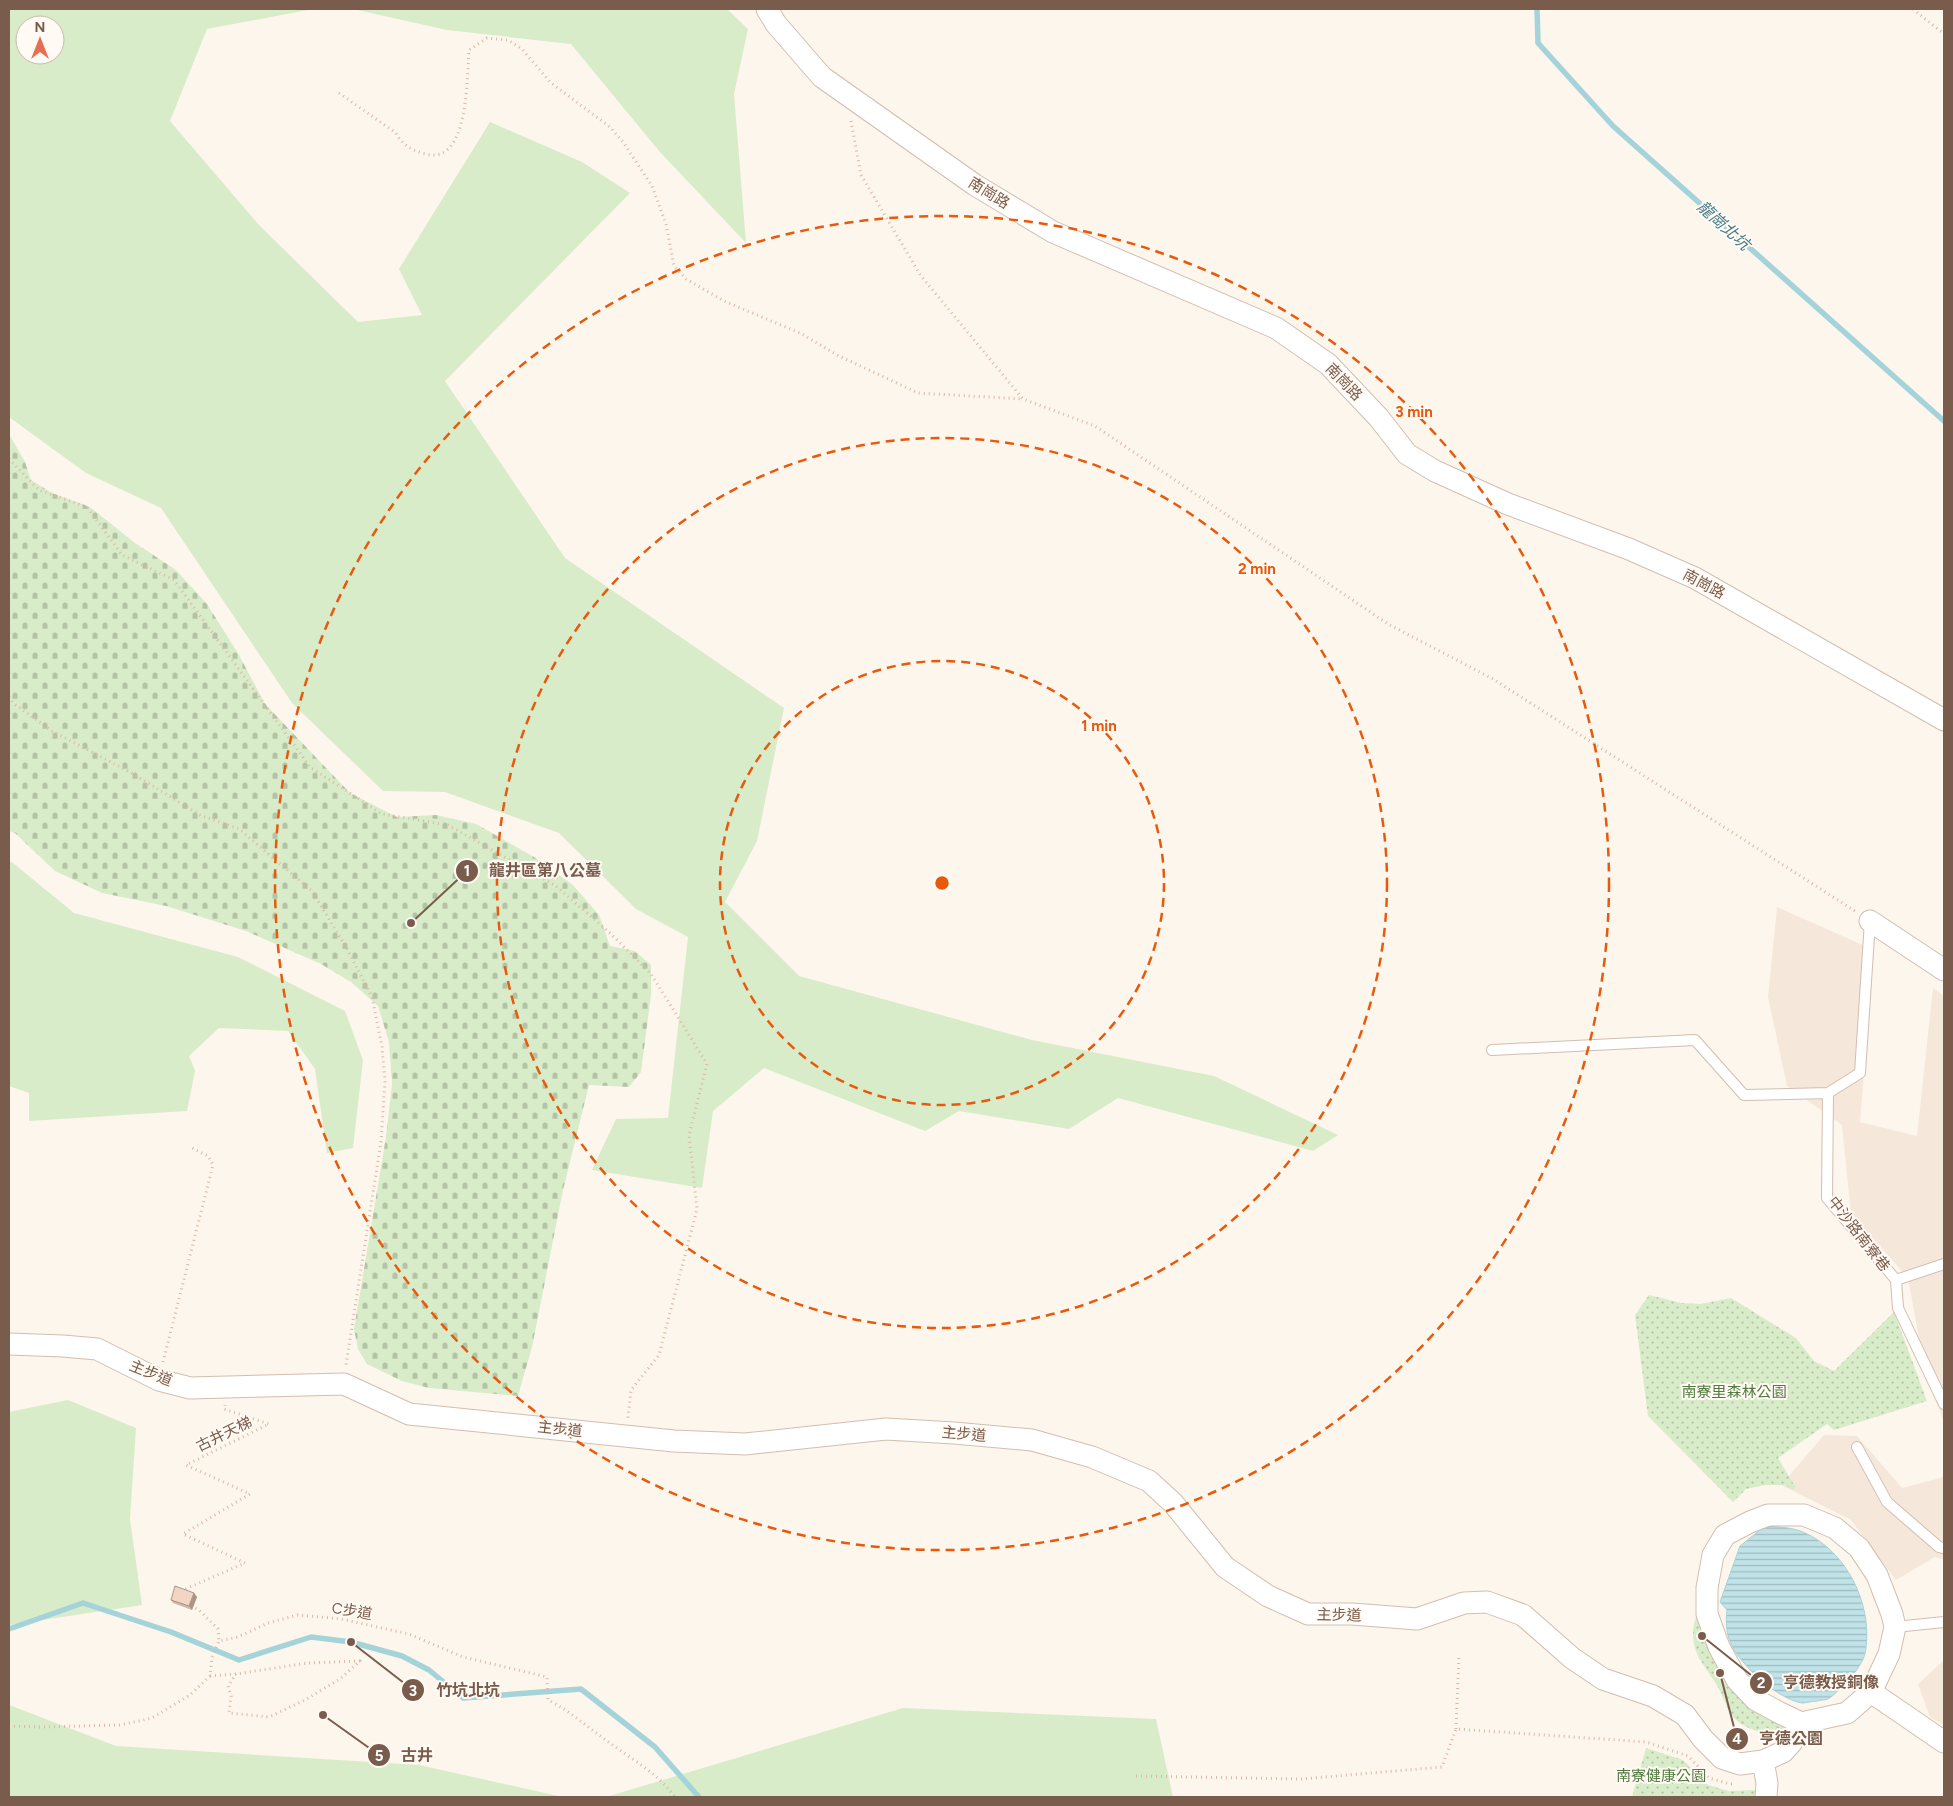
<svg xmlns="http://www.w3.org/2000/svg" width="1953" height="1806" font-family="Figtree,'Noto Sans TC',sans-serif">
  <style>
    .residential { fill: #f5e8da }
    .grass { fill: #d8ecc9; fill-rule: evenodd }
    .cemetery { fill: url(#cemetery-stones) }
    .park { fill: url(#park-dots) }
    .water { fill: url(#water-rules); stroke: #a5d3da }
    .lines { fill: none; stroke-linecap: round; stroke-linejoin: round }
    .stream { stroke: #a5d3da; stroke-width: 5.5 }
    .lane-casing { stroke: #d1beb0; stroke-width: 12 }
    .street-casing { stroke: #d1beb0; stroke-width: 23 }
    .path { stroke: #d9b8a5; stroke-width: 3; stroke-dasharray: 1 4; stroke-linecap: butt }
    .lane { stroke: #fff; stroke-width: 10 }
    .street { stroke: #fff; stroke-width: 21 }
    .wall { fill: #d1b7a8 }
    .shaded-wall { fill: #aa9588 }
    .building { fill: #f3d5c3; stroke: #aa9588 }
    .ring { fill: none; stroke: #e8590c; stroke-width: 2.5; stroke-dasharray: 9 6 }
    .labels { text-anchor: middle; stroke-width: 4; stroke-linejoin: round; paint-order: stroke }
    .street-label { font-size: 15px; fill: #7a5c4d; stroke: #fffaf3 }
    .park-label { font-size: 15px; fill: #537a41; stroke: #fffaf3 }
    .water-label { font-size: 16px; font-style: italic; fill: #437c86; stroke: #fffaf3 }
    .centre { fill: #e8590c; stroke: #fffaf3; stroke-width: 2.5 }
    .ring-label { font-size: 15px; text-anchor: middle; font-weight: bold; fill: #e8590c; stroke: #fffaf3; stroke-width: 4; stroke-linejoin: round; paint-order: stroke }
    .leader { fill: none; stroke: #7a5c4d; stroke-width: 2 }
    .callout-dot { fill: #7a5c4d; stroke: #fffaf3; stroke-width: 2 }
    .mark-label { font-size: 15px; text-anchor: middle; font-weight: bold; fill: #fff }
    .callout-label { font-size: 16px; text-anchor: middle; font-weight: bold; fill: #7a5c4d; stroke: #fffaf3; stroke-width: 4; stroke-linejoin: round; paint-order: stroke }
  </style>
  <defs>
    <pattern id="cemetery-stones" width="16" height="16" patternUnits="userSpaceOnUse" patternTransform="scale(1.25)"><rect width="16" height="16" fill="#d8ecc9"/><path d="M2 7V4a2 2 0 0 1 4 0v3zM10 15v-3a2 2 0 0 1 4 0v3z" fill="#b4c2a5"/></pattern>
    <pattern id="park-dots" width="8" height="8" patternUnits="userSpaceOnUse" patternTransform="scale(1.25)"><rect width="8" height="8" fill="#d8ecc9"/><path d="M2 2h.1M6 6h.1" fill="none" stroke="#b4c2a5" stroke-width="1.8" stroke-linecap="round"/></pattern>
    <pattern id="water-rules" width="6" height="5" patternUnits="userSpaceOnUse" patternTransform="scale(1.25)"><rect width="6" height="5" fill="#bfe3e8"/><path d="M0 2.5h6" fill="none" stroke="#a0bbbe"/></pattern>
  </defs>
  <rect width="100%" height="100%" fill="#fdf6ec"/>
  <path class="residential" d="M1777,907L1874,950L1860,1122L1917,1136L1933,988L1944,996V1422L1925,1371L1908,1278L1851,1214L1842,1125L1787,1086L1768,997Z
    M1824,1435L1857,1436L1902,1488L1944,1477V1560L1935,1557L1896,1580L1851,1520L1781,1485Z
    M1944,1660V1725L1930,1717L1918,1684Z"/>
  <path class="grass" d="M9,9H313L207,29L170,121L259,225L358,322L422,315L399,269L490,122L582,162L630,193L445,381L565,558L784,708L757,841L725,902L799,976L1032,1040L1214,1076L1338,1135L1313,1151L1118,1098L1069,1129L959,1111L925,1131L764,1068L713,1111L702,1188L592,1170L616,1119L668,1118L688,937L636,909L559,833L445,792L383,791L292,703L161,508L86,473L9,417ZM25,25H55V55H25Z
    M353,9H727L748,29L734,94L746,243L659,151L571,44L447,30Z
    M9,861L13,863L74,913L238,957L345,1011L363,1060L353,1148L327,1153L315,1069L288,1031L219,1028L189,1056L195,1071L187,1111L29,1121V1093L9,1086Z
    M68,1400L136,1428L130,1519L142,1605L9,1625V1412Z
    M9,1705L116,1746L419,1765L563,1797H9Z
    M903,1708L1156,1719L1173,1797H606Z"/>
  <path class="cemetery" d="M9,434L25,462L31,480L52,493L90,507L135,543L176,570L207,604L239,655L265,704L350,793L397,817L436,815L476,824L534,857L573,885L599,915L610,946L635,951L651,965V995L641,1072L629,1087L589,1085L563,1190L532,1347L518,1396L429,1388L402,1381L367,1364L358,1349L354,1329L386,1137L392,1084L389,1042L378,1006L351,982L321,964L246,931L166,906L102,893L55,871L15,833L9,831Z"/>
  <path class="park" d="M1649,1295L1681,1303L1701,1304L1731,1298L1796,1338L1814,1361L1834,1371L1894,1312L1927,1401L1834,1430L1827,1424L1778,1458L1796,1488L1792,1490L1785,1485H1765L1746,1489L1733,1502L1648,1416L1635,1315Z
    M1698,1613L1718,1650L1796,1722L1788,1732C1772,1734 1758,1734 1743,1725C1729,1717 1725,1701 1718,1687C1713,1678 1706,1670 1701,1661C1692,1648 1690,1627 1698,1613Z
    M1646,1748L1683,1760L1708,1785L1729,1791L1755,1790L1756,1797H1632Z"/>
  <path class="water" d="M1765,1526C1777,1527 1791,1527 1803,1532C1846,1550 1872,1603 1866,1648C1865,1660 1856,1672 1848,1680C1842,1686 1835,1695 1828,1699C1826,1700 1820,1700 1817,1701C1813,1701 1807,1703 1802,1703C1788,1701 1766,1686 1756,1676C1736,1655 1723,1641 1727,1610L1720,1602L1740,1546Z"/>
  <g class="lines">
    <path class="stream" d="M1537,9L1538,43L1613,126L1944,421
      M9,1629L83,1603L171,1632L239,1660L311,1637L351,1642L402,1656L429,1670L463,1698L581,1689L655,1747L699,1797"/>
    <g class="lane-casing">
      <path id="lane" d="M1870,921L1860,1073L1828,1093L1827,1198L1896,1280L1898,1308L1944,1404
        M1492,1050L1695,1040L1744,1095L1828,1093
        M1896,1280L1944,1264
        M1857,1447L1887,1502L1939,1547L1944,1548
        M1895,1627L1944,1622"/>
    </g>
    <g class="street-casing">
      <path id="street" d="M767,9L776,24L822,77L975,185L1053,232L1276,328L1328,364L1379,418L1407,454L1435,471L1508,504L1629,549L1695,578L1944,720
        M1870,921L1944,970
        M9,1344L63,1346L97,1349L159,1380L190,1388L344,1384L409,1414L674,1441L745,1444L886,1429L954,1433L1032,1440L1092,1457L1149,1481L1173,1503L1225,1567L1268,1596L1308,1614H1352L1417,1619L1464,1603L1487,1602L1523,1615L1572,1658L1603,1679L1653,1696L1685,1715L1703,1739L1722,1758L1740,1764L1763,1761L1783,1752L1792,1742L1801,1723
        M1768,1515H1804L1835,1528L1859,1548L1877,1575L1892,1614L1895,1627L1889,1654L1871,1692L1847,1713L1801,1723L1780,1713L1756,1700L1737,1680L1719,1647L1707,1614V1588L1713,1555L1725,1535L1750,1522Z
        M1871,1692L1944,1742
        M1763,1761L1767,1783L1766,1797"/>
    </g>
    <path class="path" d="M1913,9L1944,34
      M339,93L396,133C402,145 413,151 426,154C469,166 467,75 469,50L487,38L508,40L522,49L551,83L610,127L623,142L652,186L666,224L674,266L686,279L724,301L802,334L837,355L918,393L1023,399
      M851,121L861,175L921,276L1023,399L1095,426L1388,624L1493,679L1855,911
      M9,459L39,490L87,507L122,555L174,580L310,767L382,814L448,825L556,886L610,933L651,974L707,1064L689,1135L697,1209L659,1355L631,1390L628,1418
      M9,697L13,703L52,731L130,772L200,815L239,829L312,891L347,949L372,997L382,1047L385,1081L381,1142L346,1365
      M163,1362L213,1165L208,1156L190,1147
      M181,1591L245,1563L183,1534L250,1494L186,1465L269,1424L224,1409L225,1405
      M191,1606L199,1610L218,1629L219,1641
      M210,1676L236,1674L308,1663L360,1661L340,1679L305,1700L269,1717L229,1713L231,1696L228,1686L236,1674
      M9,1726L39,1727L120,1725L152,1718L190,1695L210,1676L212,1657L219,1641L238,1637L268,1623L298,1615L341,1619L409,1634L463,1657L547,1677L548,1700C570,1711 586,1726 606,1740C629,1758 657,1772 675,1797
      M1456,1729L1459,1655
      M1136,1776L1301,1779L1442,1767L1456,1729L1646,1742L1688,1756L1709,1778L1730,1784H1736"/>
    <use href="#lane" class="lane"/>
    <use href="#street" class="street"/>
  </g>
  <path class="wall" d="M194,1593L197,1597L192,1610L173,1603L171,1600Z"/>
  <path class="shaded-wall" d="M194,1593L197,1597L192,1610L189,1606Z"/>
  <path class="building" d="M175,1586L194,1593L189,1606L171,1600Z"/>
  <g class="ring">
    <circle cx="942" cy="883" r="222"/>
    <circle cx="942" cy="883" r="445"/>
    <circle cx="942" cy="883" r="667"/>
  </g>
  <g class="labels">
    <g class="street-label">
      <text transform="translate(989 193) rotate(32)" y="5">南崗路</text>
      <text transform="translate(1344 382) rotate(46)" y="5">南崗路</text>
      <text transform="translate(1704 584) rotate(28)" y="5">南崗路</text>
      <text transform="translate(1859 1234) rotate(52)" y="5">中沙路南寮巷</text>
      <text transform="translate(151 1373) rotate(22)" y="5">主步道</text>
      <text transform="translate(560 1429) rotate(6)" y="5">主步道</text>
      <text transform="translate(224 1434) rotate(-26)" y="5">古井天梯</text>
      <text transform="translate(964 1434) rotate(5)" y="5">主步道</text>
      <text transform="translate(352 1611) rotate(10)" y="5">C步道</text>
      <text transform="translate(1339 1615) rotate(1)" y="5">主步道</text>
    </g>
    <g class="park-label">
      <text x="1734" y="1397">南寮里森林公園</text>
      <text x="1661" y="1781">南寮健康公園</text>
    </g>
    <g class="water-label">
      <text transform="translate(1724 225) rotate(42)" y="6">龍崗北坑</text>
    </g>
  </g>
  <circle cx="942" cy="883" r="8" class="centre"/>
  <g class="ring-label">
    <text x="1414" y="417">3 min</text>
    <text x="1257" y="574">2 min</text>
    <text x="1099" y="731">1 min</text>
  </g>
  <path class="leader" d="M411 923L467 871M1702 1636L1761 1683M351 1642L413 1690M1720 1673L1737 1739M323 1715L379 1755"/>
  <g class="callout-dot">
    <circle cx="411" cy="923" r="5"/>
    <circle cx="1702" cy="1636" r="5"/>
    <circle cx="351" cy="1642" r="5"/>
    <circle cx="1720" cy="1673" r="5"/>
    <circle cx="323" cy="1715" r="5"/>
    <circle cx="467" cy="871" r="12"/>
    <circle cx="1761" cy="1683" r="12"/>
    <circle cx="413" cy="1690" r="12"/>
    <circle cx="1737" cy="1739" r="12"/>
    <circle cx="379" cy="1755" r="12"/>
  </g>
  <g class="mark-label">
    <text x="467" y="876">1</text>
    <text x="1761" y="1688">2</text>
    <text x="413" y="1696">3</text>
    <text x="1737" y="1744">4</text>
    <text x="379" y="1761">5</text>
  </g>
  <g class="callout-label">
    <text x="545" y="876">龍井區第八公墓</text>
    <text x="1831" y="1688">亨德教授銅像</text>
    <text x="468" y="1696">竹坑北坑</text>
    <text x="1791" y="1744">亨德公園</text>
    <text x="417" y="1761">古井</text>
  </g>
  <rect width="1953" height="1806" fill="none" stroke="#7a5c4d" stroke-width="20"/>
  <g transform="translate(40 40)"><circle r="24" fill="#fffaf3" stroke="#cabbb1"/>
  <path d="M0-4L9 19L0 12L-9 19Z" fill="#e76f51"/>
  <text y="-8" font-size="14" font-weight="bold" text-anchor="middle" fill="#7a5c4d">N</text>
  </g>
</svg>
